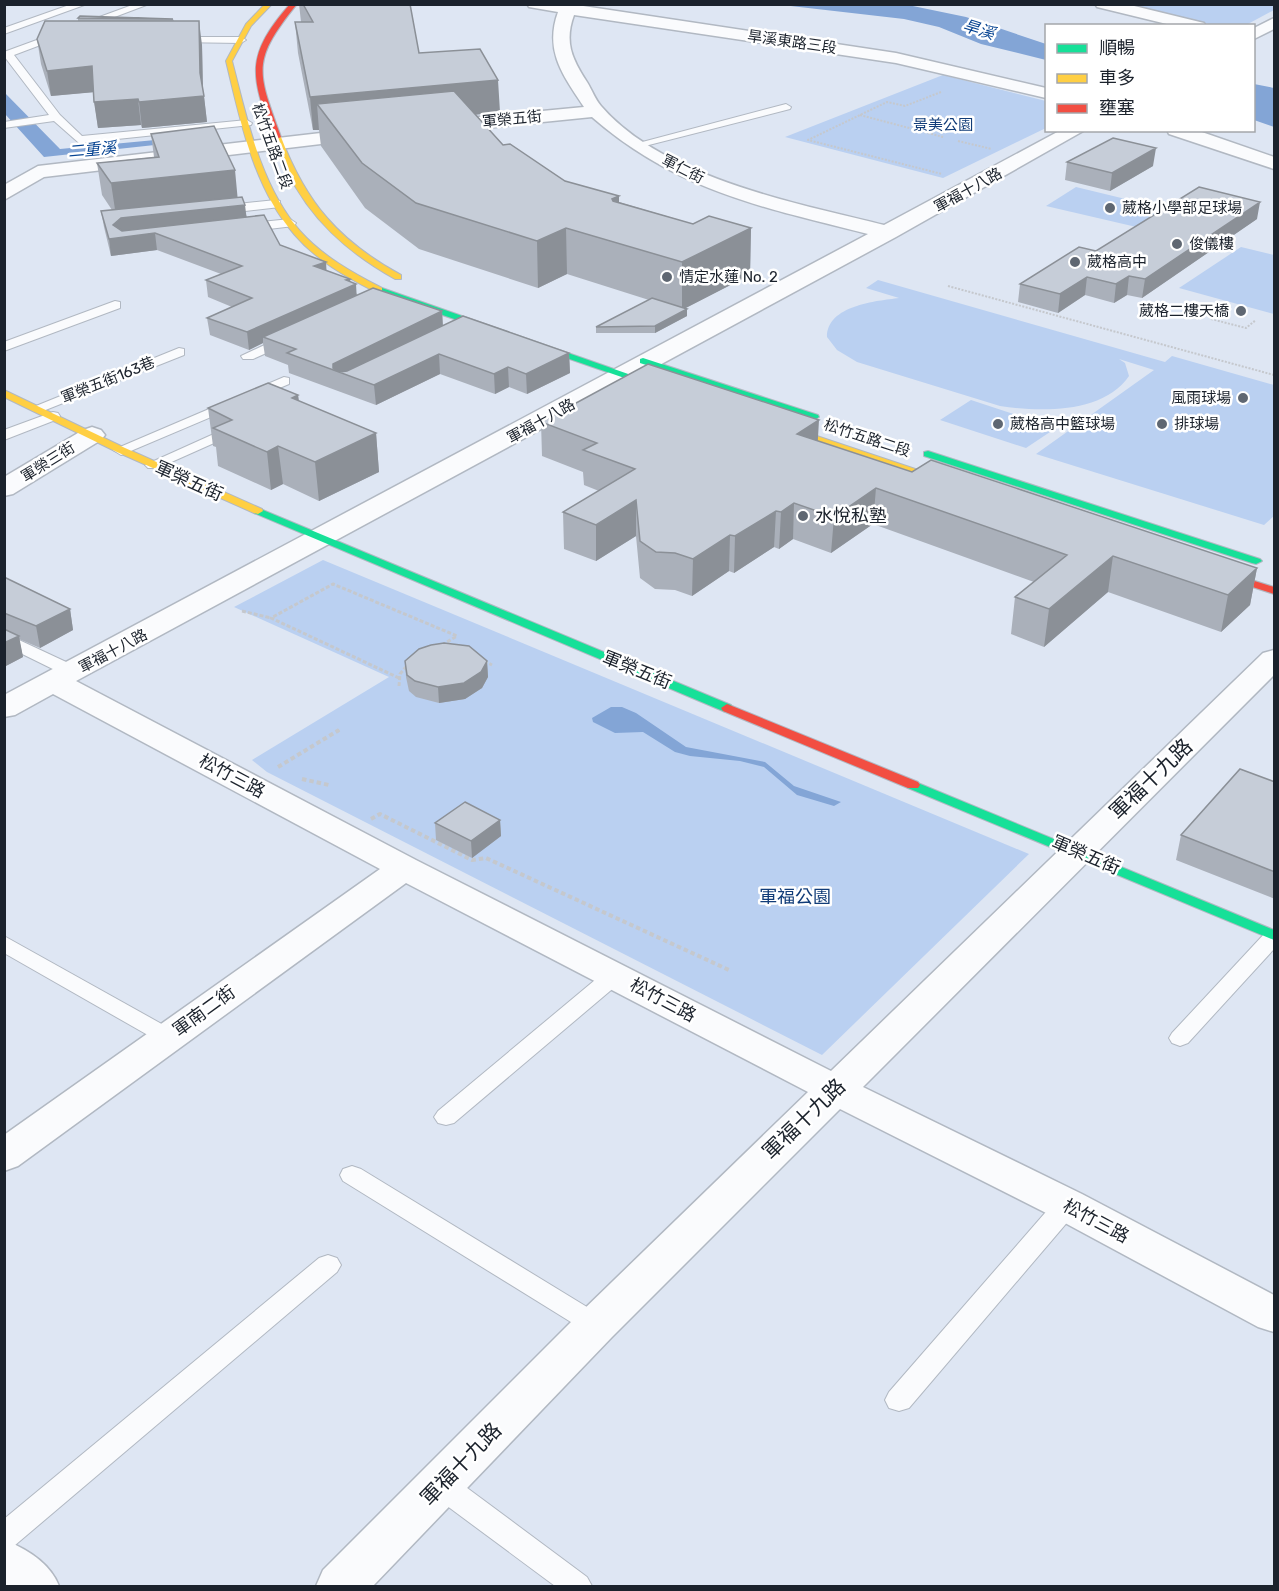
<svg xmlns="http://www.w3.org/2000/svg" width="1279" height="1591" font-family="Rubik,'Noto Sans TC',sans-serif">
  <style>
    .green { fill: #bad0f1 }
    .water { fill: #83a5d6 }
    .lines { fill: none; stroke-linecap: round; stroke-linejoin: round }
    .lane-casing { stroke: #b1b8c2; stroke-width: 2 }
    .street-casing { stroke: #b1b8c2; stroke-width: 3 }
    .fast-casing { stroke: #b1b8c2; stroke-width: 2 }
    .slow-casing { stroke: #b1b8c2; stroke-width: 2 }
    .jam-casing { stroke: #b1b8c2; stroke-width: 2 }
    .path-far2 { stroke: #c5c8cd; stroke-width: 2; stroke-dasharray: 2 1.5; stroke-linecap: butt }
    .path-far1 { stroke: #c5c8cd; stroke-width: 3; stroke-dasharray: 4 2; stroke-linecap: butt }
    .path { stroke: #c5c8cd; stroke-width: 4; stroke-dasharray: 4.5 3; stroke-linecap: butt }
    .lane { fill: #fafbfd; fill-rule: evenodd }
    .street { fill: #fafbfd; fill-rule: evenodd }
    .fast { fill: #16e098; fill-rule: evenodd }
    .slow { fill: #ffcf43; fill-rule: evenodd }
    .jam { fill: #f24e42; fill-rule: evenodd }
    .wall { fill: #aab0ba }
    .shaded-wall { fill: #8b9097 }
    .building { fill: #c6cdd8; stroke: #8b9097; stroke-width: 1.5 }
    .poi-dot { fill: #5f6772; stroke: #fff; stroke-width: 2 }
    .labels { text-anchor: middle; stroke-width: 5; stroke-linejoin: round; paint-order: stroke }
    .far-street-label { font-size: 15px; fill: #1b222c; stroke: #fff }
    .far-park-label { font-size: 15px; fill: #113c78; stroke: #fff }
    .far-poi-label { font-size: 15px; fill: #1b222c; stroke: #fff; text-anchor: start }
    .far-water-label { font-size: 16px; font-style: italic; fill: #074492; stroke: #fff }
    .street-label { font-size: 18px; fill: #1b222c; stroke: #fff }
    .poi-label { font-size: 18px; fill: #1b222c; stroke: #fff; text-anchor: start }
    .park-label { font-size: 18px; fill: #113c78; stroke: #fff }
    .near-street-label { font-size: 21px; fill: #1b222c; stroke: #fff }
  </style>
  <rect width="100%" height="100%" fill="#dee6f3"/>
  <path class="green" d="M1274,4V10L1246,25L1218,26L1122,5Z
    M943,75L1046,101V128L943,178L785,137Z
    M1076,187L1175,211L1145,229L1046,206Z
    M1241,247L1274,255V314L1179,288Z
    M878,280L1165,362L1172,356L1274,385V516L1264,525L1036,454L1154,370L1119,359L1125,363L1129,376C1103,414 1040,412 1000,406L857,362L837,350L827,337C827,305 877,301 899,298L866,288Z
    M971,400L1056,428L1026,448L940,420Z
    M323,560L1029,854L822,1055L267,772L252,760L389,677L234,607Z"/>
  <path class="water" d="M782,5H908L966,17L1046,44V60L981,44L939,27L904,19Z
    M1254,84L1274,88V127L1254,120Z
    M4,92L60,149L208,135L210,139L44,157L5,114Z
    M611,707H622L636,713L686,747L765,762L794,786L841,802L834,806L797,795L764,767L740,761L690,756L675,752L643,732L615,733L593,722L592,718Z"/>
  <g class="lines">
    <g class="lane-casing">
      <path id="lane" d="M72,4H87L4,34V28Z
        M135,4H149L14,55L60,115L82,136L247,120L252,123L251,125L79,143L54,121L4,128V122L49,115L4,56V52Z
        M177,37H241L246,40L241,43L174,42L172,40Z
        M786,104L791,107L790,109L637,148L631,145Z
        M276,200L280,201V207L219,214L213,210L219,206Z
        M290,219L296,223L294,226L243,232L237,228L243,224Z
        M115,301L120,302V308L4,351V342Z
        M288,334L293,335V341L253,359H243L241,356Z
        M179,348L184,349V355L43,411H33L31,408Z
        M284,377L289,378V384L126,453L121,455L113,450Z
        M53,412L58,413L60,416L58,419L4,440V430Z
        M236,424L243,428L241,431L158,468H148L145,465Z
        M4,633L79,668L82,672L73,677L67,676L4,645Z
        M1274,930V949L1188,1043L1180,1046L1172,1043L1169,1038L1172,1033L1266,932Z
        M4,936L176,1032L179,1037L176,1042L168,1045L160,1042L4,953Z
        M615,968L623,970L626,975L623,980L454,1123L446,1125L438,1123L434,1117L438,1111L607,970Z
        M352,1166L361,1169L605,1318L609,1325L605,1332L596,1335L587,1332L343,1181L340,1175L343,1169Z
        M1067,1196L1076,1198L1079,1205L1076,1212L909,1408L899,1411L889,1408L885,1400L889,1392L1058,1198Z
        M328,1255L337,1258L341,1265L337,1272L14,1546L4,1549V1519L319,1258Z
        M441,1473L451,1476L587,1577L592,1586H555L431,1494L427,1485L431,1476Z"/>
    </g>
    <g class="street-casing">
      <path id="street" d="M527,4H570L896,53L1046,88V98L896,63L574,15C564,42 572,59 587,82C592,90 595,99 601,106C663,178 795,203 884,225L1061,130H1085L896,237L76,681L416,860L831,1071L1263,653L1274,650V675L863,1087L1082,1194L1274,1295V1332L1258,1327L1052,1216L840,1109L612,1337L373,1586H316L323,1570L580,1313L808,1092L406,883L18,1166L4,1171V1135L380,869L53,694L15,715L4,717V695L868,234C762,207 677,191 592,117L436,133L429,131L427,127L429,123L436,121L584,107C563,75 544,51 558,12L529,7Z
        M1095,4H1126L1204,23L1206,26H1175L1097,7Z
        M1274,18V29L1254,39V28Z
        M364,128L371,130L373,134L371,138L44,177L4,200V185L38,166Z
        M1167,130H1196L1274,157V169L1169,134Z
        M92,427L101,430L105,435L101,440L13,494L4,496V477L83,430Z
        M4,1540C27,1549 50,1563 59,1586H4Z"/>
    </g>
    <g class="fast-casing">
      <path id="fast" d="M376,288H382L674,390L673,392H665L376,292Z
        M643,358L818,415L819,417L814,420L810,419L640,363V359Z
        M928,451L1260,559L1262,561L1256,564L1252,563L924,456V452Z
        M258,508L731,705L733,708L727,712L723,711L254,513V509Z
        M913,781L1274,930V940L908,788L906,785Z"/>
    </g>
    <g class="slow-casing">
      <path id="slow" d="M265,4H272L251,26L232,61C247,118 260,185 300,231C322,256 353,273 382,288V292H376C346,277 316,260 294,234C253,187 240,119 226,61L246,24Z
        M274,135L281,137C306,203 339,241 401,275V279H395C347,252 310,219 286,169C282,160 274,146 274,135Z
        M4,390L125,448L262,509L263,511L258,514L254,513L117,452L4,397Z
        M775,422L960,484L961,486L960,488H952L771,427V423Z"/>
    </g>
    <g class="jam-casing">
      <path id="jam" d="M290,4H297C251,61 257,71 281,137L277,139L273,137C251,75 244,57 290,4Z
        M1210,567L1274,587V594L1206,572L1204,570Z
        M727,704L918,782L920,785L918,788H908L723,711L721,708Z"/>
    </g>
    <path class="path-far2" d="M941,92L905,106L887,102L808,140L942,174
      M860,115L943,137
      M958,141L992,149
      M948,286L1274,375
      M1211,319L1246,328L1256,320"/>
    <path class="path-far1" d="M242,611L271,618
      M484,661L492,665
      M399,678L271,618L333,584L457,636L442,645
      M399,686L400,674L409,663
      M336,732L341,729"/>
    <path class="path" d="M278,767L339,730
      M302,779L329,785
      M371,819L380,814L472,860L486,858L729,970"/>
    <use href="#lane" class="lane"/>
    <use href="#street" class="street"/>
    <use href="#fast" class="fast"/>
    <use href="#slow" class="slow"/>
    <use href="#jam" class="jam"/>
  </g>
  <path class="wall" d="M299,4H410L419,53L500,112L476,115L503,145L565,181L619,196V202L693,224L751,228L750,275L685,308L687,309V316L655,333H596V327L649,300L567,274L538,288L419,249L365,208L321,146L319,130H313L298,53L295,22H301Z
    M78,18L173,19L174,21L202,45L203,89L207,122L142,128L141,125L98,128L93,92L51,96L41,64L37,39L78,21Z
    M151,134L238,198L247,217L280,245L326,262V271L351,282L357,295L442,311L443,325L569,353L570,373L527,394L509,387L495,394L440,374L376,405L289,373L288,365L265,356L263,343L249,350L210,335L207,318L232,307L208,297L206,280L221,274L157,250L111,256L104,227L101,211L112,210L102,195L97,163L154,157Z
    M1067,162L1153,166L1110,191L1065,180Z
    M1257,219L1142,298L1127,295L1114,303L1085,295L1058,313L1018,302L1020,284L1096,251Z
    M298,395L299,401L376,433L379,472L319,501L283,484L271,490L218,466L216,447L213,446L208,408Z
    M541,422L818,441L912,472L1257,568L1250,605L1221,632L1108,592L1044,647L1011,634L1015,597L1034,582L873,524L831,553L793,539L779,549L774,547L734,573L729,571L692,596L675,590L655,589L640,578L636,536L596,561L564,549L563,512L599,491L584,485L583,472L542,456Z
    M4,577L70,609L73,630L40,648L19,639L23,657L4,667Z
    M405,661H487L488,677L482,688L465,699L439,703L416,697L409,691L406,677Z
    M1275,782V899L1176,860L1181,835Z
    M500,820L501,836L472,858L436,840L435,823Z"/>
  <path class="shaded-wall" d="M199,21L202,45L203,96H204L207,122L142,128L139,102L200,73Z
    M92,66L96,92L51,96L47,71Z
    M498,80L500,112L335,128L317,104L319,130H313L310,97Z
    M138,99L141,125L98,128L94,102Z
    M1156,148L1153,166L1110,191L1112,173Z
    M235,170L238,202L116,216L111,183Z
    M619,196V241L612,199Z
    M1260,202L1257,219L1142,298L1145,279Z
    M245,205L247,221L155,233L157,250L111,256L109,239L113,225L121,218Z
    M566,228L567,274L538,288L537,241Z
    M751,228L750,275L682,310V262Z
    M326,262L327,279L314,266Z
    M1129,276L1127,295L1114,303L1116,284Z
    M1087,277L1085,295L1058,313L1060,294Z
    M350,279L351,286L356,284L357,301L263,337V343L249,350L247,332Z
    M687,309V316L655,333V326Z
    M442,311L443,331L351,376L333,370V364Z
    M569,353L570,373L527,394L526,374Z
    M439,354L440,374L376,405L374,385Z
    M508,367L509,387L495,394L494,374Z
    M298,395L302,432L292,398Z
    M819,420L817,455L797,434Z
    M376,433L379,472L319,501L315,462Z
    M278,446L283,484L271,490L267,452Z
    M876,488L873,524L831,553L834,517Z
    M636,500V536L596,561V525Z
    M794,503L793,539L779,549L781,512Z
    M776,511L774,547L734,573L735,536Z
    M730,535L729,571L692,596L693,559Z
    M1113,556L1108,592L1044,647L1049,609Z
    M1257,568L1250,605L1221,632L1228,595Z
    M70,609L73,630L40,648L36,626Z
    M19,636L23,657L4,667V643Z
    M487,661L488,677L482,688L465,699L439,703L438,687Z
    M500,820L501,836L472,858L471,841Z"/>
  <path class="building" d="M303,4H410L419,53L480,49L498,80L310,97L295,22H313Z
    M80,16L173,19L78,18Z
    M45,21H199L200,73L204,96L139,102L138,99L94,102L92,66L47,71L37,39Z
    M454,91L503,145L510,144L565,181L619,196L612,199L613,201L693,224L709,216L751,228L682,262L566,228L537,241L416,203L362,163L317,104Z
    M214,126L235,170L111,183L97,163L159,157L151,134Z
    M1113,138L1156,148L1112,173L1067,162Z
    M1199,187L1260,202L1145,279L1129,276L1116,284L1087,277L1060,294L1020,284L1079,247L1096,251Z
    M242,197L245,205L121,218L113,225L122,231L264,215L280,245L326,262L314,266L350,279L346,280L356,284L247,332L207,318L252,298L206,280L242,266L155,233L109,239L101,211Z
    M373,288L442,311L333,364V368L340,372L347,371L463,316L569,353L526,374L508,367L494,374L439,354L374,385L287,353L296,349L263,337Z
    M652,298L687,309L655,326L596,327Z
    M648,364L819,420L797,434L912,472L931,460L1257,568L1228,595L1113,556L1049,609L1015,597L1067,555L876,488L834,517L794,503L781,512L776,511L735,536L730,535L693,559L675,553L656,552L640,541L636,500L596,525L563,512L635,469L583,450L597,443L541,422Z
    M268,383L298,395L292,398L376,433L315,462L278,446L267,452L213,428L232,420L208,408Z
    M4,577L70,609L36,626L4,613Z
    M4,629L19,636L4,643Z
    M444,643L469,646L487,661L481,672L464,683L438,687L415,681L407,675L405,661L419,649L431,645Z
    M1240,769L1275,782V872L1181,835Z
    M465,802L500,820L471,841L435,823Z"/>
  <g class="poi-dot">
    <circle cx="1110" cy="208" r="6"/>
    <circle cx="1177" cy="244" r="6"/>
    <circle cx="1075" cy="262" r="6"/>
    <circle cx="667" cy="277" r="6"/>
    <circle cx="1241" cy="311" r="6"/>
    <circle cx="1243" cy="398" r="6"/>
    <circle cx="998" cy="424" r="6"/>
    <circle cx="1162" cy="424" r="6"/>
    <circle cx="803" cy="516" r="6"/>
  </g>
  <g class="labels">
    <g class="far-street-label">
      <text transform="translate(792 42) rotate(8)" y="5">旱溪東路三段</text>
      <text transform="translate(512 119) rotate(-6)" y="5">軍榮五街</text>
      <text transform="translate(272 146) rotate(70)" y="5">松竹五路二段</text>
      <text transform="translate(683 169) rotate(27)" y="5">軍仁街</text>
      <text transform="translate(968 190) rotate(-29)" y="5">軍福十八路</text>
      <text transform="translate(108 380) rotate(-22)" y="5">軍榮五街163巷</text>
      <text transform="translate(541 421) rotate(-29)" y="5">軍福十八路</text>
      <text transform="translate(867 438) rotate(18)" y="5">松竹五路二段</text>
      <text transform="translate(48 462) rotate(-32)" y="5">軍榮三街</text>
      <text transform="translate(113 651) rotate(-28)" y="5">軍福十八路</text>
    </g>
    <g class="far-park-label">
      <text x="943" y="130">景美公園</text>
    </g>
    <g class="far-poi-label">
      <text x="1122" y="213">葳格小學部足球場</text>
      <text x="1189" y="249">俊儀樓</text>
      <text x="1087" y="267">葳格高中</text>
      <text x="679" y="282">情定水蓮 No. 2</text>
      <text x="1229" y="316" text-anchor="end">葳格二樓天橋</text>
      <text x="1231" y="403" text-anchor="end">風雨球場</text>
      <text x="1010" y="429">葳格高中籃球場</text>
      <text x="1174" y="429">排球場</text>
    </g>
    <g class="far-water-label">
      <text transform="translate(979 29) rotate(17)" y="6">旱溪</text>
      <text transform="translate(92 149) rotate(-5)" y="6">二重溪</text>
    </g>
    <g class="street-label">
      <text transform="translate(189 481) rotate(24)" y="6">軍榮五街</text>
      <text transform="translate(637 670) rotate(22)" y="6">軍榮五街</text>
      <text transform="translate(232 776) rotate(28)" y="6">松竹三路</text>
      <text transform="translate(1086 855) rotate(23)" y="6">軍榮五街</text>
      <text transform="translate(663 1000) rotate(28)" y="6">松竹三路</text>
      <text transform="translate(204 1011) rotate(-36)" y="6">軍南二街</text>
      <text transform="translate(1096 1221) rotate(28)" y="6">松竹三路</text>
    </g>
    <g class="poi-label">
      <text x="815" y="522">水悅私塾</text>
    </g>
    <g class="park-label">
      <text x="795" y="903">軍福公園</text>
    </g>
    <g class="near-street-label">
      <text transform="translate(1151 779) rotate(-44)" y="7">軍福十九路</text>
      <text transform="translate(804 1119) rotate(-44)" y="7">軍福十九路</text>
      <text transform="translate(461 1464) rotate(-46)" y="7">軍福十九路</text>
    </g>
  </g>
  <rect width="1279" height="1591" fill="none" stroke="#1b222c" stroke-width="12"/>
  <rect x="1045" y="24" width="210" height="108" fill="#ffffff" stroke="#a4a7ab" stroke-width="1.5"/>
  <rect x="1057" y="44" width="30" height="9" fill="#16e098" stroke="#a4a7ab" stroke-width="1.5"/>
  <text x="1099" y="54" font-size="18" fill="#1b222c">順暢</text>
  <rect x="1057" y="74" width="30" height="9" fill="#ffcf43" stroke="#a4a7ab" stroke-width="1.5"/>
  <text x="1099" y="84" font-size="18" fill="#1b222c">車多</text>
  <rect x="1057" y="104" width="30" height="9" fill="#f24e42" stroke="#a4a7ab" stroke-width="1.5"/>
  <text x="1099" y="114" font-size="18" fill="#1b222c">壅塞</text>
</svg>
